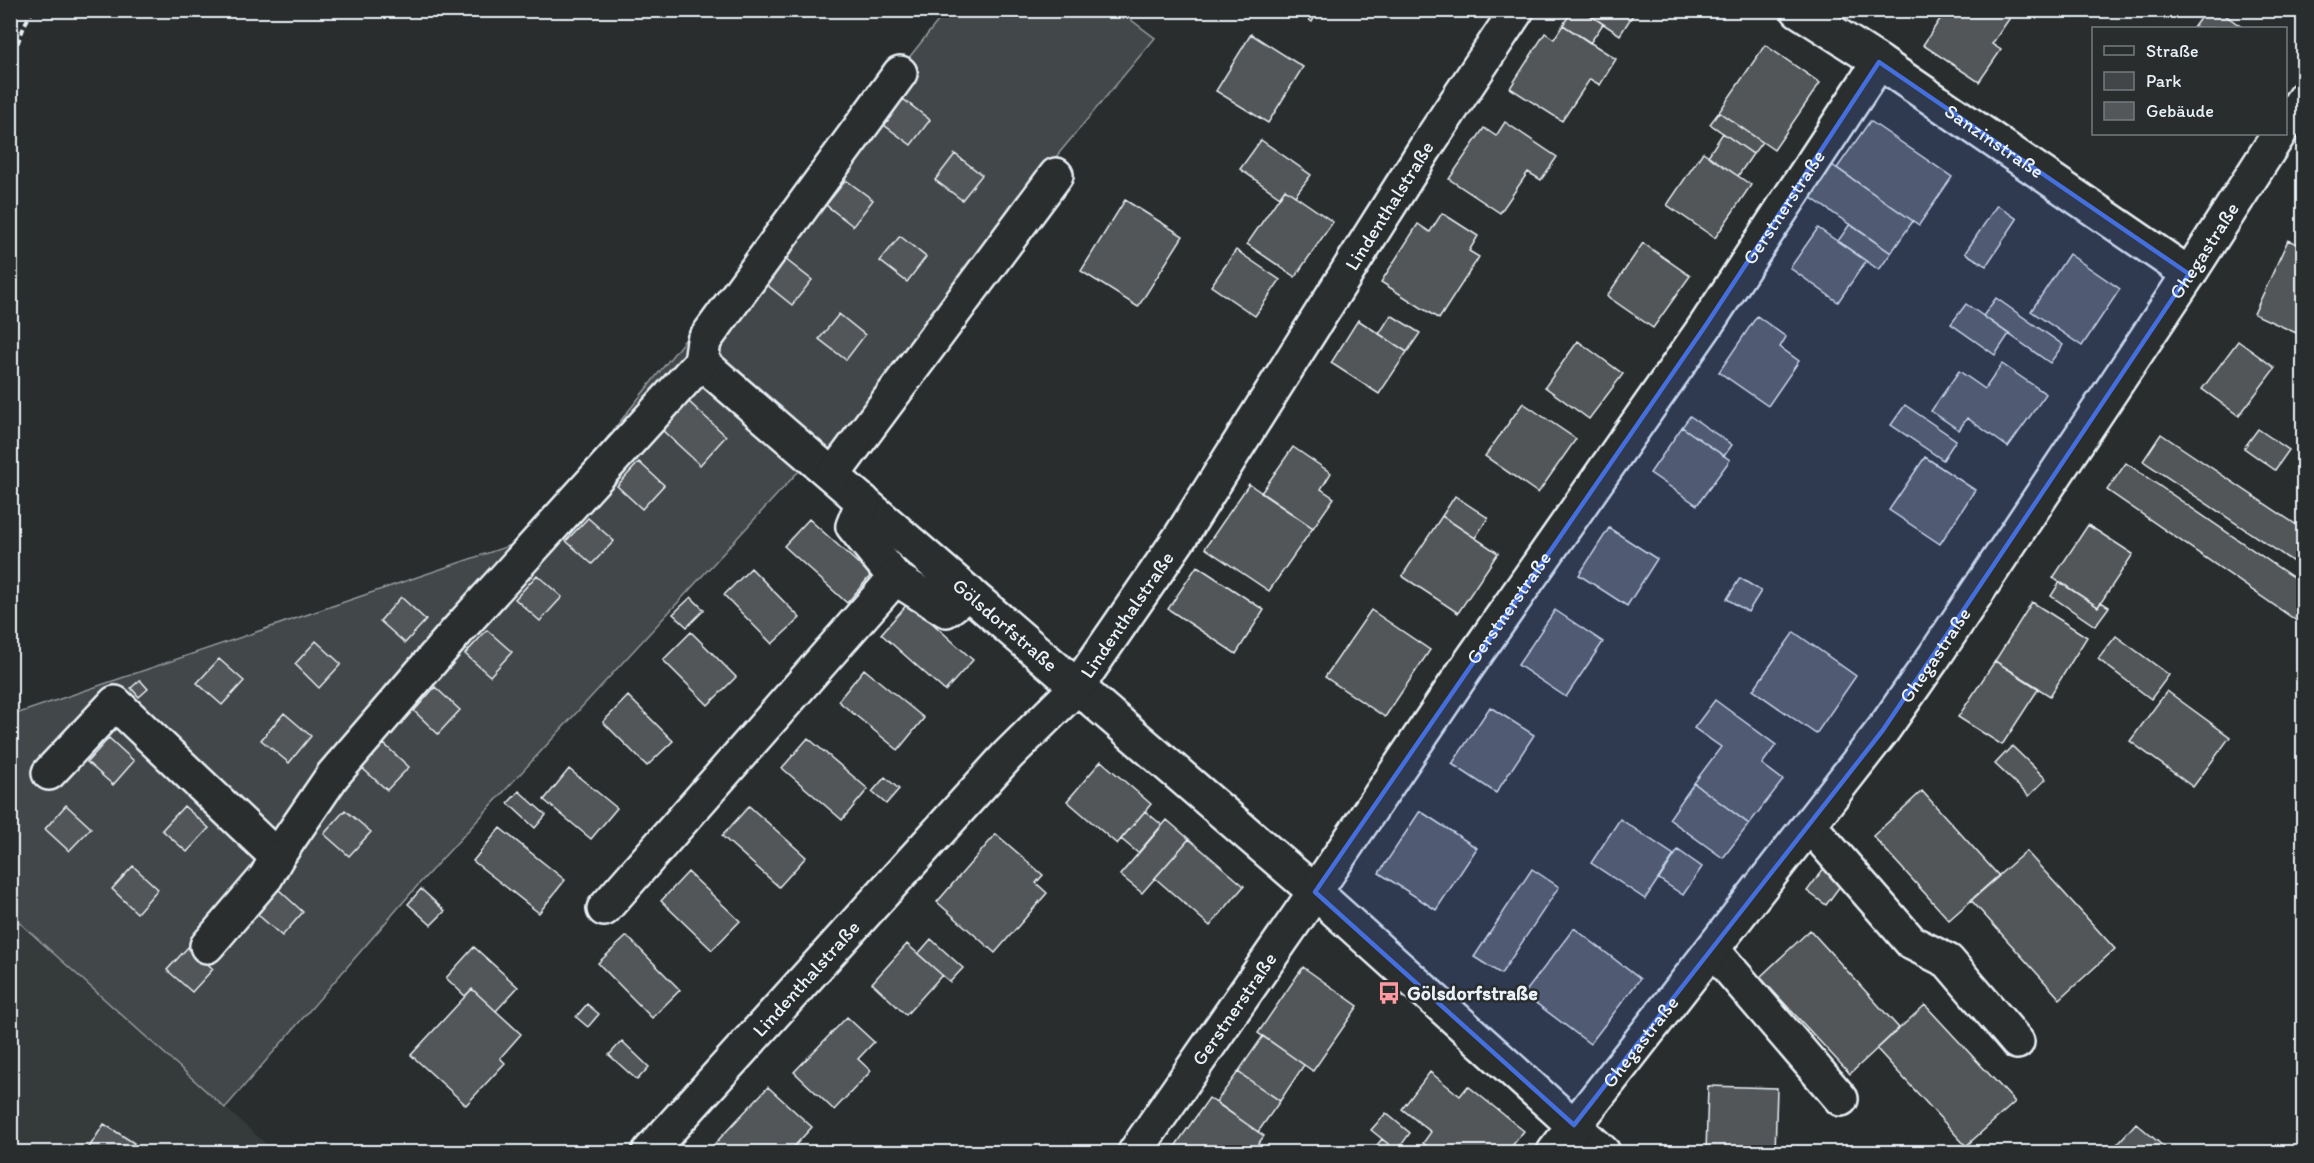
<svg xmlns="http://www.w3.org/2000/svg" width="2314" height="1163" font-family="Itim,sans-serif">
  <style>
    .built { fill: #363a3b }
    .green { fill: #424648; stroke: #959ca0; stroke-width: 1.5 }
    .building { fill: #535759; stroke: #e8f1f8; stroke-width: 1.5 }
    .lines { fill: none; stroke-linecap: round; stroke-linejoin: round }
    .minor-casing { stroke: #e8f1f8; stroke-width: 38 }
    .path { stroke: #e8f1f8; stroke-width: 4; stroke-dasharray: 6 4.5; stroke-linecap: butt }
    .minor { stroke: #2a2d2e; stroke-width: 33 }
    .marked { fill: #466fde; fill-opacity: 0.2; stroke: #466fde; stroke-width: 4.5; stroke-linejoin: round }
    .labels { text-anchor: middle; stroke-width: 5; stroke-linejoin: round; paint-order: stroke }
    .street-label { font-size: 20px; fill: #e8f1f8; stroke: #2a2d2e }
    .poi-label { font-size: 20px; font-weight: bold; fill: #e8f1f8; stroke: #2a2d2e; text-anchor: start }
  </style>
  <rect width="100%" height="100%" fill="#2a2d2e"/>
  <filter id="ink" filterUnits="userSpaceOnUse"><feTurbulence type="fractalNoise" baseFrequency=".0167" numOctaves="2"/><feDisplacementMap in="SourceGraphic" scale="12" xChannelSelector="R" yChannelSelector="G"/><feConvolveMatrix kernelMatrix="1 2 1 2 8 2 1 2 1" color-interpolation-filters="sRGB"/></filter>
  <g filter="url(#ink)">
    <path class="built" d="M10,915L44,946L275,1152H11Z"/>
    <path class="green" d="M946,11H1119L1155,38L1040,176L848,434L796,474L418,885L225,1108L11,915L10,716L526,540Z"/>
    <path class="building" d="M1295,10H1319L1312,22Z
      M1572,10H1582L1603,24L1590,43L1563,25Z
      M1582,10H1636L1620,35Z
      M1946,10H2019L2013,13L1992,44L2001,50L1979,82L1923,45Z
      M2206,10H2218L2243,28H2193Z
      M1563,25L1616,59L1600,85L1590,79L1562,121L1510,88L1545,33L1554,39Z
      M1251,34L1303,67L1268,123L1216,91Z
      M1765,45L1820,83L1774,150L1719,112Z
      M903,99L930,120L911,145L884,125Z
      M1719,112L1762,142L1753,154L1710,124Z
      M1870,121L1952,177L1919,225L1837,168Z
      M1505,122L1557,157L1541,180L1528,172L1500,213L1449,179L1484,128L1496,136Z
      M1723,133L1753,154L1738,176L1708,156Z
      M1261,140L1311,175L1295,196L1285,189L1280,197L1240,169Z
      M1703,152L1751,185L1715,238L1667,205Z
      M955,154L982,175L962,200L935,180Z
      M1832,165L1913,221L1891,253L1810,197Z
      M846,180L873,200L853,226L826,205Z
      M1285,189L1333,222L1295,277L1247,244Z
      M1125,200L1183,236L1138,307L1081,271Z
      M1997,205L2017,219L1986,266L1965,253Z
      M1442,213L1478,236L1469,251L1479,257L1439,319L1381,282L1418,224L1430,232Z
      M1850,224L1891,253L1879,270L1838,241Z
      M1818,228L1866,261L1838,302L1790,268Z
      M900,236L926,257L907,282L880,261Z
      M2288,240L2304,247L2303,336L2254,314Z
      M1643,243L1690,276L1653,328L1607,296Z
      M1236,250L1280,280L1255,316L1211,286Z
      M2069,254L2120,289L2082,346L2031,311Z
      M785,259L812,280L792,305L766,284Z
      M1996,298L2063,345L2050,363L1983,316Z
      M1966,304L2009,334L1995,355L1951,324Z
      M839,314L865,335L846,360L819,339Z
      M1391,315L1420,333L1407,352L1379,334Z
      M1757,316L1786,337L1780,347L1799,361L1768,406L1719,372Z
      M1358,320L1407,352L1379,394L1331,363Z
      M1578,341L1623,374L1589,419L1545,387Z
      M2238,341L2275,368L2239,416L2202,389Z
      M2002,364L2046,394L2008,447L1967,418L1959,430L1931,411L1959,371L1985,389Z
      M688,401L726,436L700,465L662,430Z
      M1523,403L1576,439L1538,493L1485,456Z
      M1905,405L1956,440L1943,460L1891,425Z
      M1690,416L1732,445L1724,456L1682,427Z
      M1682,427L1730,460L1697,505L1650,473Z
      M2258,429L2289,450L2275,470L2244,448Z
      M2161,434L2304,530V569L2143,461Z
      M1293,447L1331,473L1321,489L1334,498L1313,528L1261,493Z
      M1925,457L1975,490L1940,544L1889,510Z
      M639,462L664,485L642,509L617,486Z
      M2126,463L2304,585V612L2297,621L2107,490Z
      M1249,484L1313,528L1269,591L1205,548Z
      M1455,496L1488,518L1475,538L1442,516Z
      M1442,516L1498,553L1458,613L1402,576Z
      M588,518L614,541L592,564L566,541Z
      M809,519L871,575L847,603L784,546Z
      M2088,525L2133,554L2098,607L2053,578Z
      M1609,528L1657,559L1627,606L1579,575Z
      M1197,566L1264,610L1236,654L1168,609Z
      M751,568L800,618L772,644L724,595Z
      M537,575L562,597L540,621L515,599Z
      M1740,578L1761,591L1748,612L1727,599Z
      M2060,582L2098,607L2101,602L2109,607L2095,626L2051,596Z
      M401,597L426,620L405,643L380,621Z
      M691,597L704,610L687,627L673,614Z
      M909,602L973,660L945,691L881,634Z
      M2032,602L2087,637L2050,696L1995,661Z
      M1371,610L1430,650L1385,717L1325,677Z
      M1555,610L1603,642L1566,697L1518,665Z
      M487,630L512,652L490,676L465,654Z
      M691,632L736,677L708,705L663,660Z
      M1794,632L1856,676L1816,734L1753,690Z
      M2116,636L2169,675L2151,699L2098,659Z
      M316,641L341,664L319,688L295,664Z
      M219,659L244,681L222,705L197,683Z
      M1995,661L2039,688L2002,745L1958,717Z
      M864,669L924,718L898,750L838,701Z
      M140,680L148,689L139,697L131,688Z
      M435,687L460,710L438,734L414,711Z
      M2167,691L2230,737L2193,787L2130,741Z
      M628,696L673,741L647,766L603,722Z
      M1715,700L1776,745L1762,764L1783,780L1749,824L1694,783L1721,747L1694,728Z
      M1490,707L1534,735L1496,793L1452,764Z
      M284,713L311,736L289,763L261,740Z
      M109,738L134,761L113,785L87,762Z
      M808,738L868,789L842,820L782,768Z
      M384,744L409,767L387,790L362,768Z
      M2012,746L2046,779L2029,796L1995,764Z
      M10,755L17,761L10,768Z
      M1101,761L1151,804L1117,844L1067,801Z
      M569,769L617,808L591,839L544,800Z
      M885,777L899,789L886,804L872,792Z
      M1694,783L1749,824L1723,858L1669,819Z
      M519,791L546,815L535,828L508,803Z
      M1922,791L1999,876L1949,920L1873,836Z
      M66,805L91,828L69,851L45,829Z
      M184,806L209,828L187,852L162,830Z
      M749,806L806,857L779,887L722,836Z
      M345,810L371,832L349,856L324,834Z
      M1145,811L1162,825L1138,853L1121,839Z
      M1420,811L1477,848L1436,910L1379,873Z
      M1620,819L1674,855L1645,899L1591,863Z
      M1167,820L1189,839L1142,893L1120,875Z
      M500,828L565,880L539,913L473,861Z
      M996,834L1043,875L1036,883L1047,893L995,953L937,902Z
      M1189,839L1244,886L1210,926L1155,878Z
      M1678,850L1702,867L1683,895L1659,879Z
      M2026,851L2115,949L2060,999L1971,900Z
      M1827,864L1846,878L1826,905L1807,891Z
      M133,866L158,889L137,913L112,889Z
      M1532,869L1559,887L1501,974L1474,957Z
      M688,872L740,921L712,950L661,901Z
      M278,889L303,912L282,936L256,913Z
      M421,889L445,911L431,925L408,904Z
      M1574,928L1640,979L1590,1044L1524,994Z
      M1810,930L1899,1028L1850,1074L1760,977Z
      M627,936L680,990L652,1018L598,963Z
      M931,939L963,968L950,982L918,954Z
      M907,944L942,975L906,1015L872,983Z
      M189,946L213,969L192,992L167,970Z
      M474,947L518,987L496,1011L472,989L465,996L446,978Z
      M1303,967L1358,1006L1313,1071L1258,1033Z
      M472,989L521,1034L500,1058L505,1063L466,1105L411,1055Z
      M587,1004L599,1014L588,1027L576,1017Z
      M1925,1005L2015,1102L1966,1146L1877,1049Z
      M847,1017L874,1042L858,1059L871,1071L834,1110L794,1072Z
      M1263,1036L1304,1065L1280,1101L1238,1072Z
      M622,1041L649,1067L637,1080L609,1055Z
      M1238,1072L1280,1101L1258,1132L1216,1102Z
      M1430,1072L1460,1096L1468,1086L1524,1131L1507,1152H1435L1423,1143L1431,1132L1402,1109Z
      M1708,1086L1777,1088L1775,1152H1706Z
      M768,1087L812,1127L789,1152H707Z
      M1209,1098L1264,1136L1252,1152H1171Z
      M1386,1113L1410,1133L1397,1151L1371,1130Z
      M2136,1123L2170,1152H2110Z
      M104,1124L134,1143L128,1152H86Z
      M1382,1139L1397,1151L1399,1152H1371Z"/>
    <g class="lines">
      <g class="minor-casing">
        <g id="minor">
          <path id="s1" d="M1798,10L1879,62L2189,274"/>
          <path d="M2286,124L2304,98"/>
          <path id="s2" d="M701,362L1315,892L1603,1152"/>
          <path d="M833,475L1056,175"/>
          <path d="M863,501L853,526L895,578"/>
          <path d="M49,773L115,703L277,857L333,775L458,630L701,362L704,341L900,73"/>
          <path d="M1810,826L1912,943L1948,961L2017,1042"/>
          <path d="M604,909L895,578L946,610L969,593"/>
          <path d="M207,946L266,877L277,857"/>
          <path d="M1713,950L1841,1099"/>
          <path id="s3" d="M649,1152L1008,755L1077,687L1181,536L1426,147L1517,10"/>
          <path id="s4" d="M1135,1152L1315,892L1467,667L1706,325L1879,62"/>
          <path id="s5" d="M1554,1152L1883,730L1934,657L2189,274L2279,134"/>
        </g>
      </g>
      <path class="path" d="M10,63L25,24L33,10"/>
      <use href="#minor" class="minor"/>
    </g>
  </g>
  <path class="marked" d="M1879,62L2189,274L1883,730L1574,1125L1315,892L1706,325Z"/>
  <defs>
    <g id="bus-bare" transform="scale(1.8)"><path d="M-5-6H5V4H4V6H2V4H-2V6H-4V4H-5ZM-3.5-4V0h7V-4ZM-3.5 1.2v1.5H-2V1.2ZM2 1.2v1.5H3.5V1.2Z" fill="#ff9aa2" stroke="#2a2d2e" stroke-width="2.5" paint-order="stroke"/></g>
  </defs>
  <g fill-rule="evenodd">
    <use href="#bus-bare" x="1389" y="993"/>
  </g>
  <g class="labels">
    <g class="street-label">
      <text dy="7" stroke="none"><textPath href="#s1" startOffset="236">Sanzinstraße</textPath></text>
      <text dy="7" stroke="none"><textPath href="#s3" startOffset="1206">Lindenthalstraße</textPath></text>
      <text dy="7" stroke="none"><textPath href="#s4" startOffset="1146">Gerstnerstraße</textPath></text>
      <text dy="7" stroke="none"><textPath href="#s5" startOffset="1112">Ghegastraße</textPath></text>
      <text dy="7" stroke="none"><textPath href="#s4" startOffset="660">Gerstnerstraße</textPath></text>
      <text dy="7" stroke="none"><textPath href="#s3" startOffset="720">Lindenthalstraße</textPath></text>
      <text dy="7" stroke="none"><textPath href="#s2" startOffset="402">Gölsdorfstraße</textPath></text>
      <text dy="7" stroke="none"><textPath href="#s5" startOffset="626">Ghegastraße</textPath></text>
      <text dy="7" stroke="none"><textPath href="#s3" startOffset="234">Lindenthalstraße</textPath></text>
      <text dy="7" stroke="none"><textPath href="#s4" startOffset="174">Gerstnerstraße</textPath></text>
      <text dy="7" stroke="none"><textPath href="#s5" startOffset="140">Ghegastraße</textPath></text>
    </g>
    <g class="poi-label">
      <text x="1407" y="1000">Gölsdorfstraße</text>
    </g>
  </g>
  <rect width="2314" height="1163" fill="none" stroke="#2a2d2e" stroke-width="36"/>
  <rect x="18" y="18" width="2278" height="1127" fill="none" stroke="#e8f1f8" stroke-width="2" filter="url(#ink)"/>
  <rect x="2092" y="27" width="195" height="108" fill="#2a2d2e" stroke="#767b7f" stroke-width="1.5"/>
  <rect x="2104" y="46" width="30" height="9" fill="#2a2d2e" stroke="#767b7f" stroke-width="1.5"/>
  <text x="2146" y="57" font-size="18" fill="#e8f1f8">Straße</text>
  <rect x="2104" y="72" width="30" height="18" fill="#424648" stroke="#767b7f" stroke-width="1.5"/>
  <text x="2146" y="87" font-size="18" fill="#e8f1f8">Park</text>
  <rect x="2104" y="102" width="30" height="18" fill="#535759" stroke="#767b7f" stroke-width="1.5"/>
  <text x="2146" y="117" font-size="18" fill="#e8f1f8">Gebäude</text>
</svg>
